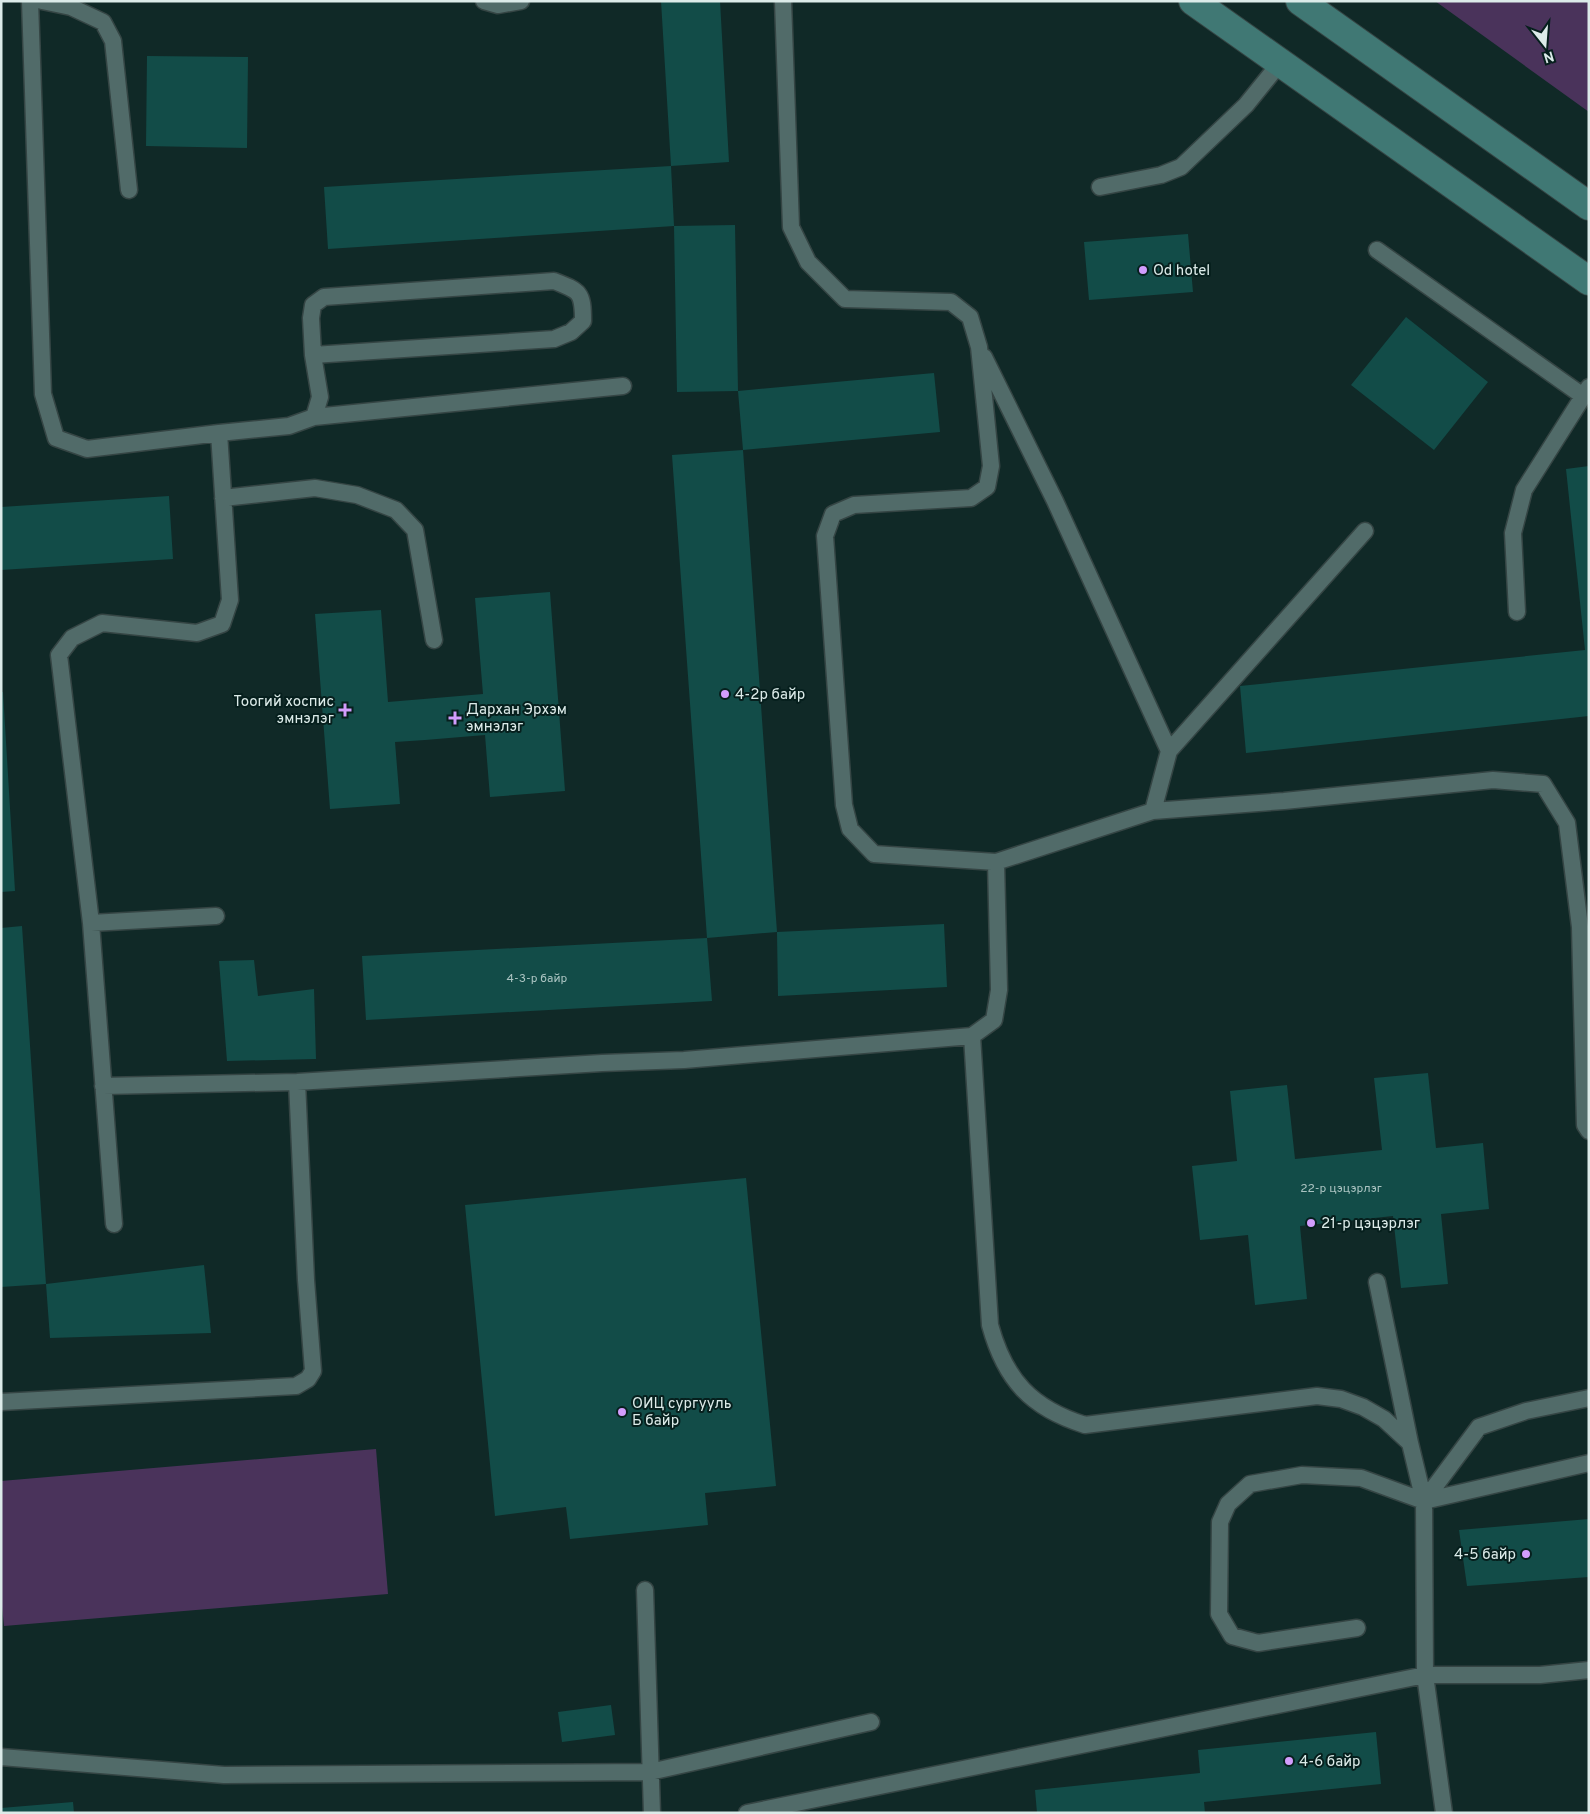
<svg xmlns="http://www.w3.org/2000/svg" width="1590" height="1814" font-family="Overpass,sans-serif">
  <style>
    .green { fill: #4a335b }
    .building { fill: #124c48 }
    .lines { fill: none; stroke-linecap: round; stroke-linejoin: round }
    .service-casing { stroke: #354544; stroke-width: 19 }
    .secondary-casing { stroke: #354544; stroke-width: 30 }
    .service { stroke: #516b69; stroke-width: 16 }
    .secondary { stroke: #407874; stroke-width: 28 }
    .poi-dot { fill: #d29dfd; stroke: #061f1d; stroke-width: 2 }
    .labels { text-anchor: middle; stroke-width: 4; stroke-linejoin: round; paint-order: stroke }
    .number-label { font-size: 12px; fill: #aac3c1 }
    .poi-label { font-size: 15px; fill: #dcebe9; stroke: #061f1d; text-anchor: start }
  </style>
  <rect width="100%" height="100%" fill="#102927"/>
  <path class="green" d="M1435,1H1589V112Z
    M376,1449L388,1594L4,1626L1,1597V1481Z"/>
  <path class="building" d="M661,1H720L729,162L671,166Z
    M147,56L248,57L247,148L146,146Z
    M671,166L674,226L328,249L324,187Z
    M735,225L738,391L677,392L674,226Z
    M1188,234L1193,292L1089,300L1084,242Z
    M1406,317L1488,382L1434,450L1351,385Z
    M934,373L940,432L743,450L738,391Z
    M743,450L777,932L707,938L672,455Z
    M1589,466V716L1246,753L1240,686L1585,650L1566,469Z
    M169,496L173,559L1,570V507Z
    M550,592L565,791L490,797L485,735L425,740L395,742L400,804L330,809L315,614L381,610L388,702L483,694L475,598Z
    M1,692H3L15,891L1,892Z
    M944,924L947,987L778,996L777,932Z
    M22,926L46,1284L1,1287V928Z
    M707,938L712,1001L366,1020L362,956Z
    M254,960L258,996L314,989L316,1059L227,1061L219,961Z
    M1428,1073L1436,1148L1483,1143L1489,1209L1441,1214L1448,1284L1401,1288L1393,1216L1300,1226L1307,1299L1255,1305L1248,1235L1200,1240L1192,1166L1237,1161L1230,1091L1287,1085L1295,1159L1382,1150L1374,1078Z
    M746,1178L776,1486L705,1493L708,1525L570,1539L566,1507L495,1516L465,1205Z
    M204,1265L211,1333L50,1338L46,1284Z
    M1589,1519V1577L1467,1586L1459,1530Z
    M611,1705L615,1735L562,1742L558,1712Z
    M1376,1732L1381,1784L1204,1802L1205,1813H1037L1035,1790L1200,1773L1198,1750Z
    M73,1802L74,1813H1V1808Z"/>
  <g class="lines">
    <g class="service-casing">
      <path id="service" d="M30,1L43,394L56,438L87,449L219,433L230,600L222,624L197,633L102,623L72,638L59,655L91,923L114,1224
        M42,1L71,7L103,22L113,41L129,190
        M484,1L498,5L521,1
        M783,1L791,227L808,262L845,299L951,302L970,317L979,347L991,466L987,487L971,498L854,505L833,514L825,536L844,805L850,829L874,854L996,862L1153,811L1284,801L1493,780L1543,784L1567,823L1580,927L1585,1125L1589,1131
        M1100,187L1161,175L1181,167L1246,105L1280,63
        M1377,250L1583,396
        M984,357L1055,501L1169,751
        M314,417L623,386
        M219,433L289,426L314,417L320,397L313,355L311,318L313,305L324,297L554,281C580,291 583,292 583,321L571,332L554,339L313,355
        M223,498L315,488L357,495L396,510L415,530L434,640
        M1517,612L1513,533L1524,490L1589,387
        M1153,811L1169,751L1365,531
        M91,923L216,916
        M972,1036L990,1325C1005,1380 1031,1408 1085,1425L1317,1396L1341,1399L1363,1407L1384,1419L1410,1443L1424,1501L1425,1675L1444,1813
        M103,1086L297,1082L602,1063L684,1060L972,1036L994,1020L999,990L996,862
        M1377,1282L1410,1443
        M1,1402L296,1386L308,1379L313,1371L306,1280L297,1082
        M1424,1501L1479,1427L1526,1411L1589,1398
        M645,1590L652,1813
        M1357,1628L1258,1643L1232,1636L1219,1614L1220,1522L1228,1504L1250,1484L1302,1475L1361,1478L1424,1501L1589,1463
        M1,1757L224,1775L650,1772L871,1722
        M747,1813L1425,1675H1540L1589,1670"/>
    </g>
    <g class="secondary-casing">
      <path id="secondary" d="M1193,1L1589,281
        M1300,1L1589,206"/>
    </g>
    <use href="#service" class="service"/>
    <use href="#secondary" class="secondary"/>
  </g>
  <g class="poi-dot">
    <circle cx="1143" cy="270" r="5"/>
    <circle cx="725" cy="694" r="5"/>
    <path d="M342.5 702.5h5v5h5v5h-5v5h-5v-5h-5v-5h5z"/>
    <path d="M452.5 710.5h5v5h5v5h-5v5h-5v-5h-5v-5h5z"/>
    <circle cx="1311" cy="1223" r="5"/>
    <circle cx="622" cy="1412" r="5"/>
    <circle cx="1526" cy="1554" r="5"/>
    <circle cx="1289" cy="1761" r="5"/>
  </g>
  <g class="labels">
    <g class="number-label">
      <text x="537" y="982">4-3-р байр</text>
      <text x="1341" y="1192">22-р цэцэрлэг</text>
    </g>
    <g class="poi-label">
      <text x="1153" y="275">Od hotel</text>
      <text x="735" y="699">4-2р байр</text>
      <text x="334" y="706" text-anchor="end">Тоогий хоспис<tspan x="334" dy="17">эмнэлэг</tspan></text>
      <text x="466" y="714">Дархан Эрхэм<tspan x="466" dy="17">эмнэлэг</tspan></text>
      <text x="1321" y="1228">21-р цэцэрлэг</text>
      <text x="632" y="1408">ОИЦ сургууль<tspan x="632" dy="17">Б байр</tspan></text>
      <text x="1516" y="1559" text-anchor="end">4-5 байр</text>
      <text x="1299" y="1766">4-6 байр</text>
    </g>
  </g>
  <rect width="1590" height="1814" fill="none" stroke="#dcebe9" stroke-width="5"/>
  <g transform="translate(1545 45) rotate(163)" stroke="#061f1d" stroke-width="4" paint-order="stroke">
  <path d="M0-4L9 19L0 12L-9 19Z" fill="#dcebe9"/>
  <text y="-8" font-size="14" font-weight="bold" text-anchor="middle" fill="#dcebe9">N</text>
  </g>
</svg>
